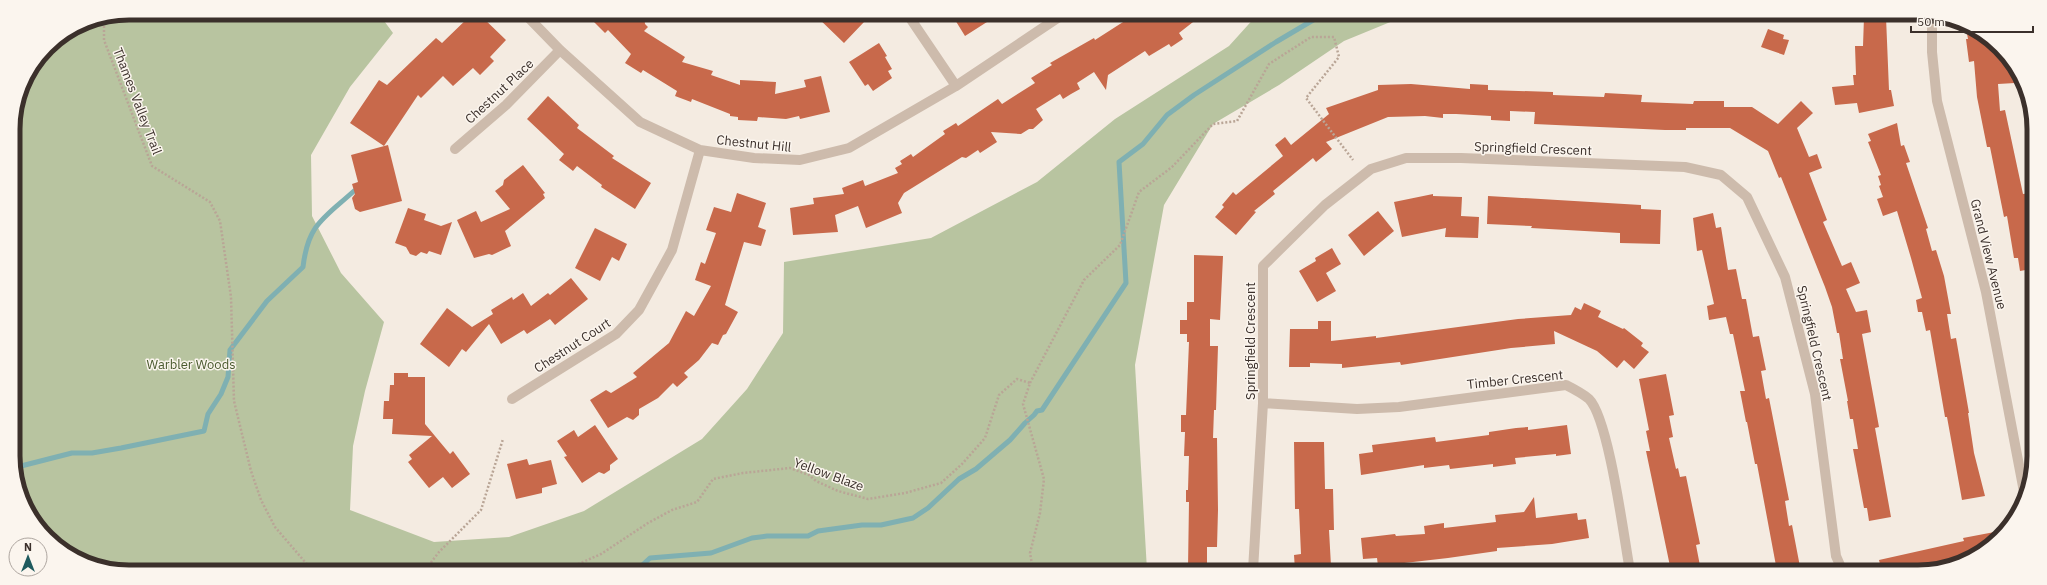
<svg xmlns="http://www.w3.org/2000/svg" width="2047" height="585" font-family="'IBM Plex Sans',sans-serif">
  <style>
    .green { fill: #b8c4a0 }
    .lines { fill: none; stroke-linecap: round; stroke-linejoin: round }
    .stream { stroke: #7fb0b2; stroke-width: 5 }
    .building { fill: #c8694b }
    .path { stroke: #b9a596; stroke-width: 2.5; stroke-dasharray: 2 2; stroke-linecap: butt }
    .street { stroke: #cdbbac; stroke-width: 10 }
    .labels { text-anchor: middle; stroke-width: 3; stroke-linejoin: round; paint-order: stroke }
    .street-label { font-size: 13px; fill: #3b302b; stroke: #fbf5ee }
    .park-label { font-size: 13px; fill: #4a5a2e; stroke: #fbf5ee }
    .rim { fill: none; stroke: #3b302b; stroke-width: 5 }
  </style>
  <rect width="100%" height="100%" fill="#f4ebe1"/>
  <path class="green" d="M129,13L379,14L393,33L350,87L311,155L312,216L341,273L384,322L365,391L353,446L350,510L434,542L509,537L584,511L702,439L747,389L783,333L784,262L931,238L1037,182L1115,119L1229,46L1257,15L1405,16L1344,41L1279,85L1213,124L1164,205L1135,365L1147,570L99,568L47,538L15,478L13,122L25,78L47,47L85,22Z"/>
  <g class="lines">
    <path class="stream" d="M15,469L21,466L72,453H92L121,448L204,431L208,414L221,394L228,377L230,350L267,301L303,267C308,224 324,218 354,191
      M638,569L650,558L711,553L752,538L767,536H808L818,531L862,525H881L913,518L928,508L959,479L976,469L1010,440L1025,423L1034,415L1037,411L1042,410L1126,283L1119,162L1143,144L1167,115L1194,95L1276,42L1320,16"/>
  </g>
  <path class="building" d="M472,14H479L506,40L490,57L494,61L480,75L473,68L453,86L443,76L421,98L418,95L384,146L350,123L379,80L387,85L436,38L442,43Z
    M586,14H644L645,24L648,27L644,31L685,57L682,62L713,71L711,75L740,85V80L776,82L775,94L806,87L804,80L821,76L830,112L800,119L799,116L786,119L758,117L757,121L738,120V117L730,116V114L692,99L691,102L675,96L677,91L643,70L641,73L625,63L631,54L608,30L605,33Z
    M814,14L856,15L864,22L844,43Z
    M952,15H998L965,36Z
    M1134,15H1202L1179,33L1183,39L1171,47L1169,44L1149,56L1145,51L1108,75L1106,90L1094,72L1077,83L1080,89L1071,94L1063,99L1060,94L1036,109L1043,120L1033,129H1029L1021,134L991,132L997,142L980,153L978,150L966,158L962,157L904,193L898,203L902,213L866,228L858,206L835,215L838,232L793,235L790,208L814,204L813,198L844,194L842,188L863,180L865,186L898,173L895,168L902,164L900,161L911,154L913,157L945,134L943,131L956,123L958,126L998,99L1002,104L1035,83L1031,78L1052,65L1050,63L1094,38L1095,40Z
    M1864,17H1886L1889,90H1891L1894,106L1859,113L1857,103L1835,105L1832,87L1854,85L1853,75H1856L1855,46H1863Z
    M1966,28L2000,47L2014,74L2015,83L1998,84L2000,111L2005,110L2023,194L2031,193V205L2029,206L2031,219V269L2020,271L2018,258H2014L2007,216L2004,217L1990,147H1987L1977,97L1974,61L1969,62L1966,39H1968Z
    M1768,29L1784,35L1783,39L1789,40L1784,55L1761,47Z
    M879,43L887,56L885,57L892,69L888,71L892,78L873,91L868,84L865,86L849,62Z
    M1411,84L1470,89V84L1488,85V90L1553,92V95L1604,97L1605,93L1642,95L1641,102L1693,104L1694,101H1724V107H1752L1778,124L1801,101L1813,113L1797,128L1809,157L1817,154L1822,168L1809,173L1827,220L1823,222L1842,266L1851,262L1860,283L1846,289L1856,312L1867,310L1871,332L1862,334L1879,427L1875,428L1891,517L1869,521L1867,508H1864L1853,449H1858L1853,419H1850L1847,401H1848L1840,359H1843L1839,333H1837L1832,307L1825,287L1781,177L1779,178L1768,151L1730,128H1686V130H1665L1534,124L1535,112L1510,111V121L1491,120V116L1456,114H1443V118L1425,116L1388,117L1326,142L1332,149L1316,162L1313,158L1273,191L1275,194L1254,211L1256,212L1236,235L1215,217L1224,207L1222,205L1233,192L1236,195L1283,156L1275,145L1285,137L1291,145L1329,114L1326,108L1378,90V85Z
    M548,96L579,125L577,128L614,156L612,158L651,183L635,209L601,187L602,185L577,166L573,171L559,160L564,154L527,119Z
    M1897,123L1901,146L1904,145L1910,162L1906,163L1928,228L1926,229L1932,251L1936,250L1944,276L1951,314H1947L1951,339L1956,338L1969,413H1968L1974,453L1985,496L1962,500L1947,417H1945L1930,330L1926,331L1922,312H1918L1916,300L1922,298L1911,258L1897,211L1883,216L1877,199L1883,197L1879,186L1881,185L1878,176L1881,175L1868,142L1871,141L1868,134Z
    M388,145L402,201L360,212L355,209L352,198L355,194L352,184L358,182L351,155Z
    M523,165L545,193L543,194L545,198L505,231L511,246L492,255L489,254L474,258L457,220L476,211L481,222L510,209L495,191L503,185L504,180Z
    M737,193L766,203L758,227L766,230L761,246L744,242L725,305L738,312L726,334L723,335L718,345L712,343L699,360L684,373L688,377L677,387L673,383L658,398L639,409V415L633,420L627,417L608,428L590,400L606,390L611,393L637,377L633,373L669,343L686,311L694,316L711,286L695,280L701,262L705,264L716,233L706,230L714,207L731,212Z
    M1433,194V196L1462,197L1461,216L1479,217L1478,238L1445,237L1446,228L1402,237L1394,202Z
    M1488,196L1641,205V209L1661,210L1660,244L1620,243V233L1531,228L1532,226L1487,224Z
    M408,208L426,214L424,220L441,226L452,222L441,255L429,251L427,254L421,252L416,256L410,254L406,247L395,243Z
    M1378,211L1394,231L1364,256L1348,235Z
    M1713,213L1716,228L1721,227L1728,270L1736,269L1742,299H1746L1753,337L1759,336L1766,370L1761,371L1766,399L1769,398L1789,500L1785,501L1789,526L1792,525L1801,572L1777,571L1757,464H1755L1747,422H1746L1740,391H1745L1733,334H1730L1726,317L1709,320L1707,306L1714,304L1702,250L1697,251L1693,218Z
    M595,228L627,244L619,261L612,257L600,281L575,268Z
    M1332,248L1341,264L1326,273L1336,291L1317,302L1299,271L1316,261L1315,258Z
    M1194,255L1223,256L1220,320L1210,319V346H1218L1216,410H1214L1213,438H1217L1218,510L1217,547H1207V568H1188L1189,502H1186V490H1188L1189,456H1184L1185,432H1181V415H1186L1189,342H1187V334H1180V320H1187V302H1194Z
    M571,278L588,299L555,325L550,319L527,334L524,330L501,344L489,324L466,352L462,349L449,367L420,344L447,308L472,327L493,314L491,310L512,297L513,300L523,293L531,306L548,293L550,295Z
    M1584,303L1601,311L1598,317L1623,329L1624,328L1643,343L1641,346L1649,352L1634,369L1624,360L1617,368L1597,351L1554,331L1555,344L1511,348L1401,365L1400,362L1342,368V364L1310,363V367H1289L1290,329H1318V321H1331V341L1376,336V338L1518,319L1571,315L1575,307L1581,310Z
    M394,373H408V377H425V424L450,454L453,451L470,474L452,488L443,477L429,488L408,462L412,459L409,455L432,436L392,434L393,419H383L384,401H389L390,385H394Z
    M1666,374L1674,415L1669,416L1673,437L1669,438L1676,469L1678,468L1680,477L1686,476L1700,544L1696,545L1701,571H1671L1646,451H1650L1646,431L1649,430L1639,379Z
    M595,425L618,459L610,465V470L604,474L599,472L582,483L564,457L567,456L557,441L574,430L578,437Z
    M1567,425L1571,454L1556,456V454L1515,458L1516,464L1493,467V464L1450,469L1449,465L1424,468V465L1361,475L1359,454L1373,452L1372,445L1435,437L1436,442L1489,435V432L1516,428L1528,427V430Z
    M1294,442H1324L1325,489H1333L1334,530H1329L1331,566H1323V570H1295L1294,555L1301,554L1299,509H1295Z
    M527,459L529,465L551,460L557,484L542,488V493L516,499L507,464Z
    M1534,497L1536,518L1577,513L1578,520L1586,519L1589,538L1552,544L1497,548V551L1448,558L1378,566L1377,558L1363,559L1361,538L1395,534L1396,536L1425,534L1424,526L1444,523V528L1496,522L1495,515L1524,512Z
    M2005,530L1994,543L1968,560L1952,562L1953,565L1925,572H1882L1879,560L1964,541L1963,538Z"/>
  <g class="lines">
    <path class="path" d="M104,18V40L152,166L210,202L220,221L231,297L234,401L251,471L261,500L275,527L311,569
      M1030,383L1084,280L1120,245L1139,192L1172,167L1213,124L1237,121L1269,64L1311,37H1334L1339,57L1306,98L1353,160
      M426,569L439,552L481,510L503,439
      M567,569L601,554L648,523L672,510L697,502L713,479L743,473L790,468L809,475L816,481L838,491L868,499L905,493L941,483L962,464L985,438L999,395L1017,379L1030,383L1023,404L1044,479L1040,513L1030,553L1033,570"/>
    <path class="street" d="M525,14L560,50L640,122L700,150L754,158L800,160L849,148L956,86L1062,15
      M908,15L956,86
      M1932,17V52L1937,101L1986,292L2025,497
      M455,149L506,105L560,50
      M512,399L616,334L639,310L672,250L700,150
      M1263,403L1357,409L1399,407L1566,385C1574,389 1583,394 1589,399C1609,419 1624,539 1630,571
      M1253,570L1263,403V266L1325,205L1371,169L1406,158H1461L1685,167L1721,175L1747,197L1785,277L1815,394L1836,556L1843,572"/>
  </g>
  <g class="labels">
    <g class="street-label">
      <text transform="translate(499 91) rotate(-43)" y="5">Chestnut Place</text>
      <text transform="translate(138 101) rotate(69)" y="5">Thames Valley Trail</text>
      <text transform="translate(754 143) rotate(6)" y="5">Chestnut Hill</text>
      <text transform="translate(1533 148) rotate(2)" y="5">Springfield Crescent</text>
      <text transform="translate(1989 254) rotate(76)" y="5">Grand View Avenue</text>
      <text transform="translate(1250 341) rotate(-90)" y="5">Springfield Crescent</text>
      <text transform="translate(1815 343) rotate(77)" y="5">Springfield Crescent</text>
      <text transform="translate(572 345) rotate(-33)" y="5">Chestnut Court</text>
      <text transform="translate(1515 379) rotate(-6)" y="5">Timber Crescent</text>
      <text transform="translate(829 474) rotate(20)" y="5">Yellow Blaze</text>
    </g>
    <g class="park-label">
      <text x="191" y="369">Warbler Woods</text>
    </g>
  </g>
  <path d="M0 0H2047V585H0ZM129 20H1918A109 109 0 0 1 2027 129V456A109 109 0 0 1 1918 565H129A109 109 0 0 1 20 456V129A109 109 0 0 1 129 20Z" fill="#fbf5ee" fill-rule="evenodd"/>
  <path class="rim" d="M129 20H1918A109 109 0 0 1 2027 129V456A109 109 0 0 1 1918 565H129A109 109 0 0 1 20 456V129A109 109 0 0 1 129 20Z"/>
  <g transform="translate(28 557)"><circle r="19" fill="#fbf5ee" stroke="#aea6a0"/>
  <path d="M0-3L7 15L0 10L-7 15Z" fill="#1f5a5e"/>
  <text y="-6" font-size="11" font-weight="bold" text-anchor="middle" fill="#3b302b">N</text>
  </g>
  <path d="M1911 26v6h122v-6" fill="none" stroke="#3b302b" stroke-width="2"/>
  <text x="1917" y="26" font-size="12" fill="#3b302b" stroke="#fbf5ee" stroke-width="3" paint-order="stroke">50 m</text>
</svg>
